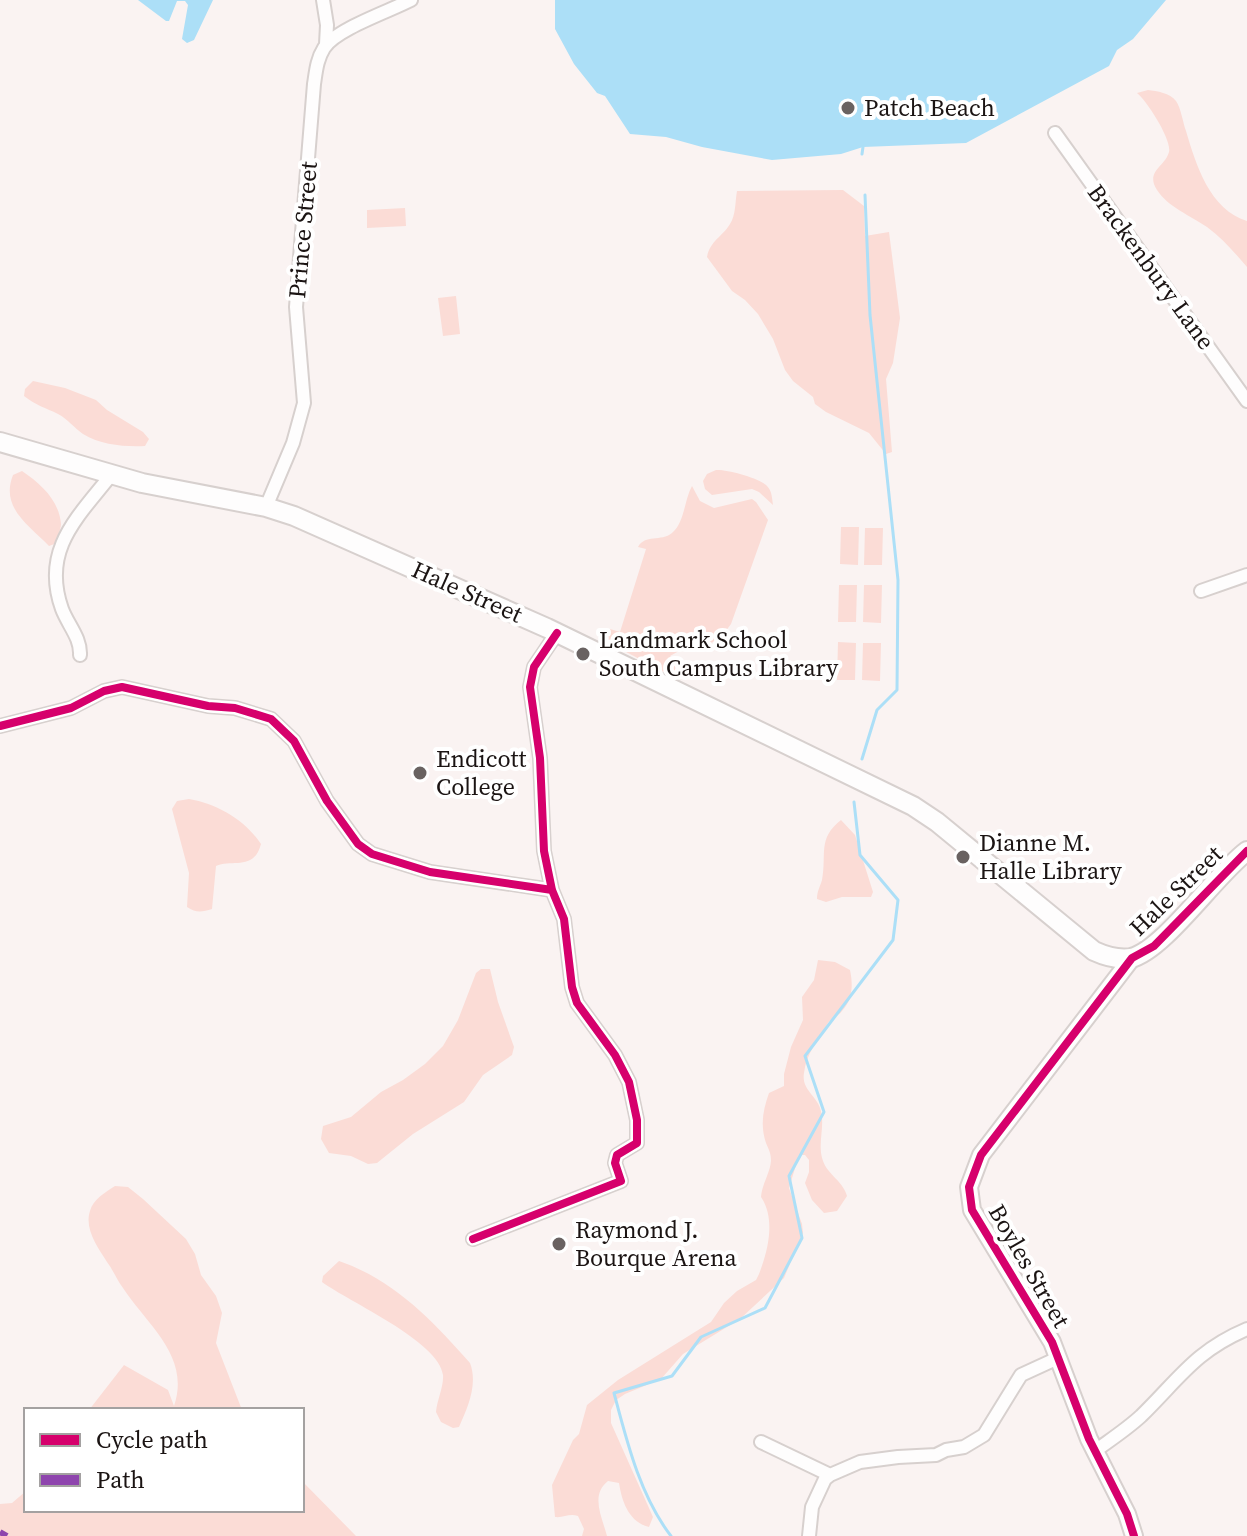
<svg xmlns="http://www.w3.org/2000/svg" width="1247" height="1536" font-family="'Source Serif 4',serif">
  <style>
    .green { fill: #fbdcd6 }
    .water { fill: #acdff7 }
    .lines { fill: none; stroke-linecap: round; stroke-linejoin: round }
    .stream { stroke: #acdff7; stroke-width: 3 }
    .minor-casing { stroke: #d7d0ce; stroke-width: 16 }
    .tertiary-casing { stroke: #d7d0ce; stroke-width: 20 }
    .secondary-casing { stroke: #d7d0ce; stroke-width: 22 }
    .minor { stroke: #fefdfd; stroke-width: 12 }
    .tertiary { stroke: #fefdfd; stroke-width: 16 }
    .secondary { stroke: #fefdfd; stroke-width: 18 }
    .quiet { stroke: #8e44ad; stroke-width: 6; stroke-dasharray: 12 6; stroke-linecap: butt }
    .cycleway-casing { stroke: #fff; stroke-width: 13 }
    .cycleway { stroke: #d6006c; stroke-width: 8 }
    .poi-dot { fill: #696261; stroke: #fff; stroke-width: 3 }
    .labels { text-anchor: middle; stroke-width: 8; stroke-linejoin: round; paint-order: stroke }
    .poi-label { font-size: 24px; fill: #1b1413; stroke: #fff; text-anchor: start }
    .street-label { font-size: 24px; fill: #1b1413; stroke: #fff }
  </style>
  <rect width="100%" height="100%" fill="#faf3f2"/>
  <path class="green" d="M1148,90C1157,91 1170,93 1176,101C1181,108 1183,123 1186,131C1196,165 1210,210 1247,221V267C1235,253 1222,238 1207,227C1191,216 1168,207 1157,190C1145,171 1165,167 1169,152C1172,140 1147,101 1137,93Z
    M843,190L864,206L865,236L889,232L900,318L893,363L886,379L892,452L886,454L869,433L826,412L815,404L813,397L793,381L785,370L773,339L758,314L745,300L732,291L707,257C710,241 722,237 730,224C736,215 735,202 737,191Z
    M405,208L406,226L367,228V210Z
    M456,296L460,334L443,336L438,298Z
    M33,381L65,388L96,400L107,410L143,432L149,439L145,446C125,447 101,445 83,434C74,428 68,419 58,414C46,408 35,405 24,396L25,389Z
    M716,470C726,469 760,478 767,486C772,491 772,498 773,505L759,492L752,489L712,495L705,489L703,481L707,474Z
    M22,471C41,484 59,500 61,524C61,529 57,537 57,543L49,546C29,525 0,508 13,475Z
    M692,486L700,501L714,508L752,499L756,502L768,520L731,624L725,632L714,642L688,646L670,656L676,661L674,677L605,641L610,629L620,632L646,549L638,547C645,534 661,542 672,533C685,522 684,500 692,486Z
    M841,527H859L858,565L840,564Z
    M865,528H883L882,565H864Z
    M839,585H857L856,622H838Z
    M864,585H882L881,623L863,622Z
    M838,642L856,643L855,680H837Z
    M863,643H881L880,681L862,680Z
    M189,799C218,804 245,820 261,844C254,871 233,859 216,866L212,909C202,912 196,913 187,907L189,873L172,809L177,801Z
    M841,820L855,835L873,892L871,897H842L826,902L817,899C817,891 820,887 822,880C827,854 817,839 841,820Z
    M818,960L835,962L850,970C853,984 853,1000 842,1011C839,1016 831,1018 828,1023C819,1038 806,1054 804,1073C801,1090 818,1096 821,1111C825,1128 817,1144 823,1161C828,1175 843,1181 847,1196L837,1211L824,1213L812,1200L805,1183L809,1172V1160L805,1155H799L789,1188L802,1224L803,1233L784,1278L740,1319L683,1354L661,1379L625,1394L616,1400L611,1410V1423L653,1517L649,1527C629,1522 622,1502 619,1483L608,1481C590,1495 602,1517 607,1536H582L584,1529L578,1516C569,1513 564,1518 555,1517L552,1485L573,1440L579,1434L587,1405L618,1380L711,1322L724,1303L737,1291L756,1280L759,1274C768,1251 776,1219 761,1197C762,1184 770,1173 771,1161C771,1153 769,1150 766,1143C760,1125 763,1110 769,1093L784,1086V1074L791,1047L803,1020L802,997L814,980Z
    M481,969H490L498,1002L514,1047L512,1055L483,1075L464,1102L413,1134L377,1163L368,1164L351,1156L329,1153L321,1139L323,1126L351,1117L381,1092L403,1080L425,1064L443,1046L458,1020L476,973Z
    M115,1186L128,1187L143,1199L186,1239L195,1254L201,1275L216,1296L222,1313L216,1343L242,1410H89L124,1365L168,1390L174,1406C191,1356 147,1325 123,1288C117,1280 113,1270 107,1262C98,1248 84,1229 90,1211C93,1199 106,1192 115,1186Z
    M339,1261C394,1280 432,1320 470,1363C478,1384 468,1407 459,1427L453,1428L441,1422L436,1412C437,1400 444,1386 443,1375C439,1341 349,1302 322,1282L323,1276Z
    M302,1481L356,1536H0V1504L12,1503L26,1491V1510H302Z"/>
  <path class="water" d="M138,0H213L194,40L187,43L182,39L188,5L185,1H177L169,21H166Z
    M555,0H1166L1133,39L1117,50L1109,66L966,143L863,147L841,154L772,160L702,147L666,137L630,134L605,96L597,93L574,64L555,29Z"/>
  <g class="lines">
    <path class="stream" d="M862,154L863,147
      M862,759L877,710L897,690L898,580L870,315L865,195
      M671,1536C640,1496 627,1442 614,1393L672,1376L701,1337L765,1308L802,1238L789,1176L824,1112L805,1056L893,940L898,900L860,855L854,802"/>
    <g class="minor-casing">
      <path id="minor" d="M323,0L327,25L326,44
        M1055,133L1247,401
        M266,507L293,443L304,403L296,307L314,84C316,71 317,59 324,48C336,29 390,11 411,0
        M1201,591L1247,575
        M80,655C81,638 68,625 62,609C41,550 77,518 111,475
        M0,726L71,708L104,691L122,687L208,706L235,708L271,719L294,741L327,801L358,844L372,854L430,872L552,890
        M473,1239L621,1181L615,1163L617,1155L637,1143V1120L629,1082L615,1055L577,1003L572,987L564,919L552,890L544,851L540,758L530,687L534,667L557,633
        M761,1442L830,1475
        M1095,1451C1110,1440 1127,1429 1141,1416C1179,1379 1195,1351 1247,1329
        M809,1536L812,1507L825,1479L830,1475L860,1462L898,1457L936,1455L946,1450L964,1447L984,1435L1021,1375L1058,1358"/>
    </g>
    <g class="tertiary-casing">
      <path id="tertiary" d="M1132,958L981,1155L969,1187L972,1210L1052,1342L1089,1439L1127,1514L1134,1536"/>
    </g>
    <g class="secondary-casing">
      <path id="secondary" d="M0,442L142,483L266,507L294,516L547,628L913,806L937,822L1094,951C1105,956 1118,960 1131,958C1164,950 1216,874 1247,851"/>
    </g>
    <use href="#minor" class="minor"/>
    <use href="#tertiary" class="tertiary"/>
    <use href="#secondary" class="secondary"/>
    <path class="quiet" d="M0,1532L7,1536"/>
    <g class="cycleway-casing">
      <path id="cycleway" d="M0,726L71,708L104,691L122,687L208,706L235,708L271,719L294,741L327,801L358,844L372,854L430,872L552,890
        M473,1239L621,1181L615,1163L617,1155L637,1143V1120L629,1082L615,1055L577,1003L572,987L564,919L552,890L544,851L540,758L530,687L534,667L557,633
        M1134,1536L1127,1514L1089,1439L1052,1342L972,1210L969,1187L981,1155L1132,958L1154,946L1247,851"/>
    </g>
    <use href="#cycleway" class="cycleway"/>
  </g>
  <g class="poi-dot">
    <circle cx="848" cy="108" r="8"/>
    <circle cx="583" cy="654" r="8"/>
    <circle cx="420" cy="773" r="8"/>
    <circle cx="963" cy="857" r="8"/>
    <circle cx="559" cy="1244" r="8"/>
  </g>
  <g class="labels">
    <g class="poi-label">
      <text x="864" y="116">Patch Beach</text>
      <text x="599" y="648">Landmark School<tspan x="599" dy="28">South Campus Library</tspan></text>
      <text x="436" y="767">Endicott<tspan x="436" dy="28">College</tspan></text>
      <text x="979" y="851">Dianne M.<tspan x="979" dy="28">Halle Library</tspan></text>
      <text x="575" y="1238">Raymond J.<tspan x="575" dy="28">Bourque Arena</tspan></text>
    </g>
    <g class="street-label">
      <text transform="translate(303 230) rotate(-85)" y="8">Prince Street</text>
      <text transform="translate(1151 267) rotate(54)" y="8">Brackenbury Lane</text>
      <text transform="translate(467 592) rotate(24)" y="8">Hale Street</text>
      <text transform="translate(1176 891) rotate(-44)" y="8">Hale Street</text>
      <text transform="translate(1029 1266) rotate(60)" y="8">Boyles Street</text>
    </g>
  </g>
  <rect x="24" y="1408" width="280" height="104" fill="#ffffff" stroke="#a4a1a1" stroke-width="2"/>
  <rect x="40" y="1434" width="40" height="12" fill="#d6006c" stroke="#a4a1a1" stroke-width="2"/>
  <text x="96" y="1448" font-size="24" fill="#1b1413">Cycle path</text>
  <rect x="40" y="1474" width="40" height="12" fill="#8e44ad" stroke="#a4a1a1" stroke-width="2"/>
  <text x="96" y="1488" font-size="24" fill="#1b1413">Path</text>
</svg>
